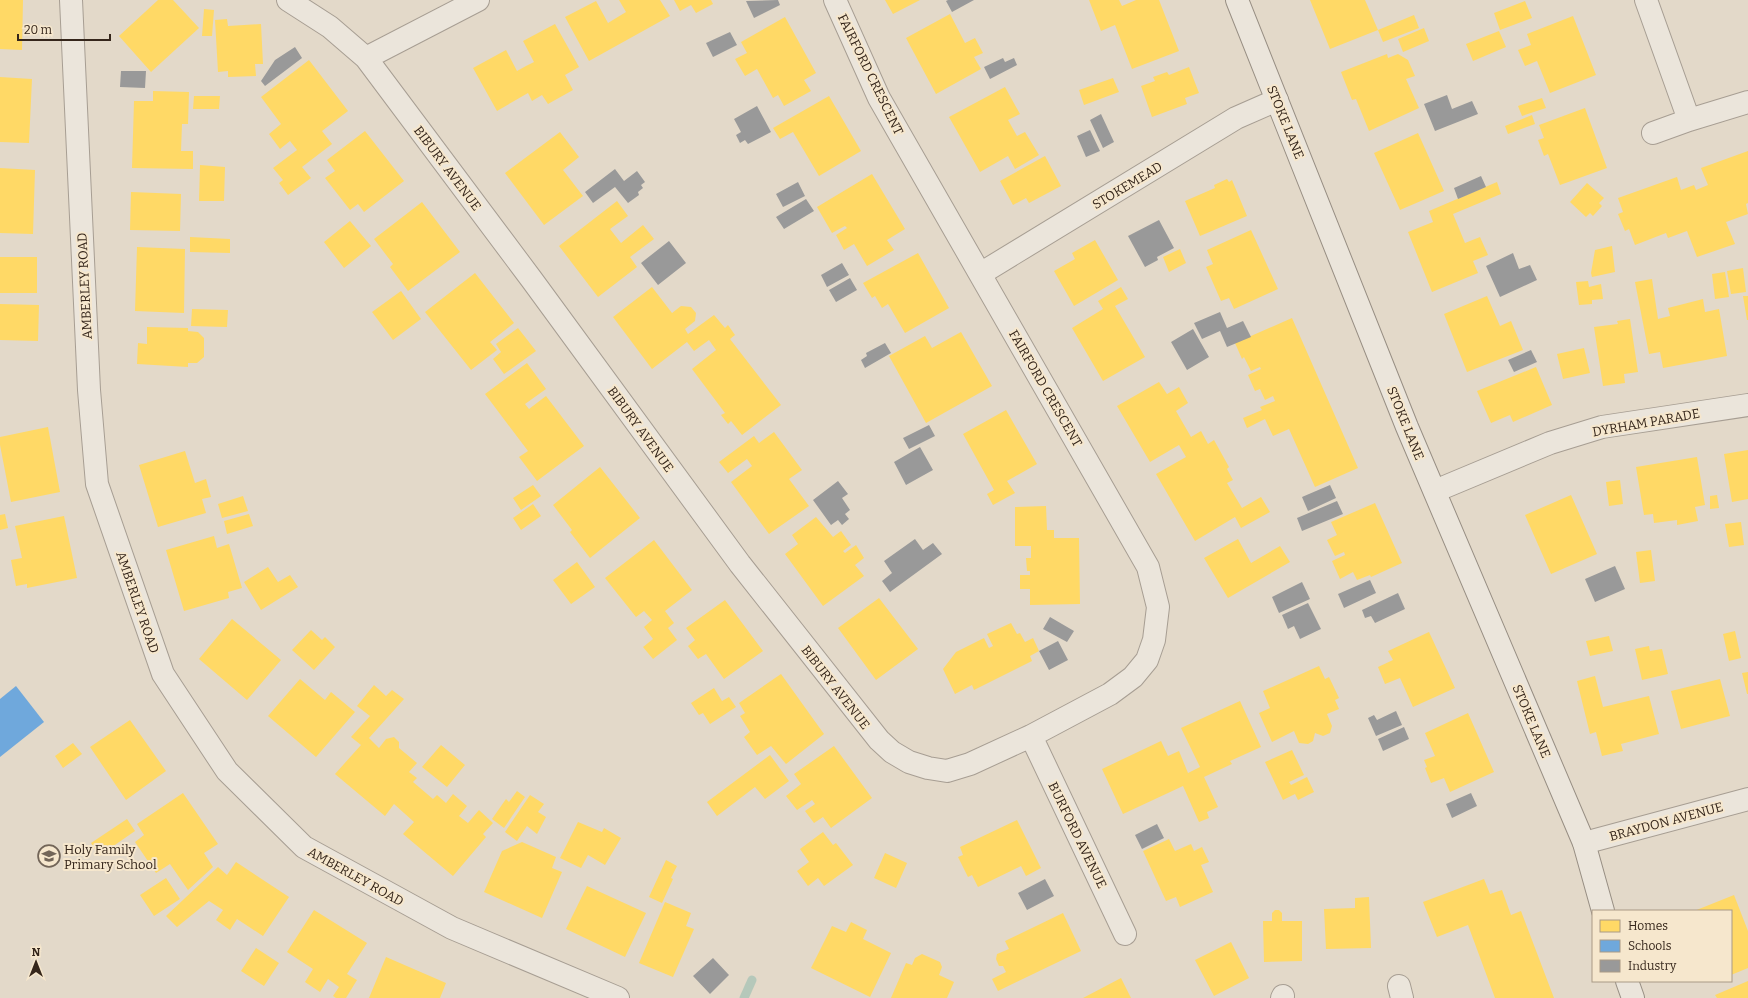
<svg xmlns="http://www.w3.org/2000/svg" width="1748" height="998" font-family="Bitter,serif">
  <style>
    .homes { fill: #ffd966 }
    .schools { fill: #6fa8dc }
    .industry { fill: #999 }
    .lines { fill: none; stroke-linecap: round; stroke-linejoin: round }
    .stream { stroke: #b5c8ba; stroke-width: 9 }
    .street-casing { stroke: #a79e93; stroke-width: 24 }
    .secondary-casing { stroke: #978e83; stroke-width: 24 }
    .street { stroke: #ebe5db; stroke-width: 22 }
    .secondary { stroke: #ebe5db; stroke-width: 22 }
    .labels { text-anchor: middle; stroke-width: 4; stroke-linejoin: round; paint-order: stroke }
    .street-label { font-size: 13px; fill: #35261b; stroke: #f6e7cd }
    .poi-label { font-size: 13px; fill: #35261b; stroke: #f6e7cd; text-anchor: start }
  </style>
  <rect width="100%" height="100%" fill="#e3d9c9"/>
  <path class="homes" d="M0,0H23L22,50L0,49Z
    M158,0H173L199,28L151,72L119,36Z
    M619,0H660L670,16L589,61L565,17L596,1L608,23L626,12Z
    M674,0H711L713,4L696,13L691,5L680,11Z
    M885,0H920L893,14Z
    M1089,0H1119L1122,6L1136,0H1159L1179,51L1132,69L1115,25L1101,31Z
    M1310,0H1365L1378,30L1414,15L1419,28L1383,42L1378,30L1330,49Z
    M1525,1L1532,18L1500,30L1494,13Z
    M204,9L214,10L212,36H202Z
    M950,14L965,43L975,38L983,53L974,57L981,69L936,94L906,38Z
    M1573,16L1596,75L1550,93L1537,61L1525,66L1518,50L1531,45L1527,34Z
    M785,17L816,73L804,80L811,91L784,106L778,95L773,98L757,69L745,76L735,59L747,53L741,42Z
    M227,19L228,26L261,24L263,64H255L256,76L228,77V71L218,72L215,20Z
    M555,24L579,67L565,75L573,90L548,104L542,95L532,101L528,93L497,111L473,68L506,50L517,71L526,66L534,62L523,41Z
    M1424,28L1429,41L1403,52L1398,39Z
    M1499,31L1506,47L1473,61L1466,44Z
    M1387,54L1388,58L1398,54L1408,60L1415,76L1406,79L1419,108L1369,131L1356,99L1352,100L1341,72Z
    M309,60L348,111L322,131L332,144L302,167L311,178L288,195L279,183L283,180L273,168L297,150L290,141L280,149L269,134L281,124L261,97Z
    M1189,67L1199,93L1185,98L1187,104L1152,117L1141,86L1155,81L1153,77L1167,72L1169,75Z
    M0,77L32,79L29,143L0,142Z
    M1113,78L1119,92L1084,105L1079,90Z
    M1005,87L1020,114L1008,120L1017,136L1025,132L1039,155L1015,169L1008,156L980,172L949,117Z
    M153,91L189,92L188,124H182L181,151H193V169L132,168L134,101H153Z
    M194,96H220L219,109H193Z
    M829,96L861,151L819,176L793,132L780,139L773,128Z
    M1542,98L1546,108L1522,116L1518,106Z
    M1585,108L1607,168L1560,185L1548,154L1544,156L1538,140L1544,138L1539,125Z
    M1532,115L1535,124L1508,134L1505,126Z
    M365,131L404,181L364,212L358,204L350,210L325,178L335,171L327,160Z
    M560,132L579,157L563,170L583,196L544,225L505,173Z
    M1418,133L1444,191L1400,210L1374,153Z
    M1748,151V203L1746,204L1748,214L1726,222L1735,244L1697,257L1687,231L1668,238L1666,233L1635,245L1629,229L1625,231L1618,214L1623,212L1618,198L1677,177L1681,190L1694,185L1696,190L1708,185L1701,168Z
    M1045,156L1061,186L1029,203L1026,198L1013,205L1000,181Z
    M200,165L225,167L224,201H199Z
    M0,168L35,170L33,234L0,233Z
    M872,174L905,229L887,240L894,250L867,266L854,244L844,250L836,235L847,228L845,226L832,233L817,207Z
    M1227,179L1229,182L1232,180L1247,216L1200,236L1185,201L1215,188L1214,185Z
    M1497,182L1501,194L1453,214L1465,243L1480,237L1488,255L1473,261L1478,273L1432,292L1408,232L1433,222L1429,211Z
    M1587,183L1604,198L1599,203L1602,206L1593,216L1590,213L1586,217L1570,202Z
    M131,192L181,194L180,231L130,230Z
    M617,201L628,216L610,229L621,243L643,225L654,239L630,257L637,267L598,297L559,246Z
    M422,202L460,252L408,291L390,267L393,264L374,239Z
    M350,221L371,246L344,268L324,242Z
    M1251,230L1278,289L1234,309L1229,298L1221,301L1206,267L1213,264L1207,250Z
    M190,237L230,239V253L190,252Z
    M1095,240L1118,280L1074,306L1054,271L1075,259L1072,253Z
    M1612,246L1615,272L1592,277L1591,273L1595,250Z
    M137,247L185,249L184,313L135,311Z
    M1180,249L1186,263L1169,272L1163,257Z
    M918,253L949,308L905,333L888,304L882,308L875,296L872,298L863,283Z
    M0,257H37V293H0Z
    M1743,268L1746,292L1731,294L1727,271Z
    M1725,272L1729,297L1715,299L1712,274Z
    M475,273L514,323L490,342L497,350L471,370L425,312Z
    M1652,279L1658,319L1670,316L1668,308L1703,299L1705,312L1719,309L1727,356L1663,368L1660,352L1649,354L1635,282Z
    M1588,281L1589,287L1601,284L1603,299L1592,300V304L1579,305L1576,282Z
    M652,287L672,313L681,306L691,307L696,313L695,321L685,329L688,334L714,315L725,328L728,325L735,335L730,339L781,405L742,435L731,421L728,424L721,415L725,413L692,369L716,350L709,340L694,351L687,342L652,369L613,317Z
    M1121,287L1128,299L1115,306L1145,357L1103,381L1072,328L1103,309L1098,301Z
    M401,291L421,319L393,340L372,312Z
    M1487,296L1500,326L1511,321L1523,350L1467,372L1444,314Z
    M1743,296H1748V320H1747Z
    M0,304L39,305L38,341L0,340Z
    M192,309L228,310L227,327L191,326Z
    M1292,318L1358,468L1315,487L1289,429L1273,436L1265,419L1247,428L1243,418L1262,410L1260,407L1275,401L1273,396L1265,400L1260,389L1255,391L1248,375L1261,369L1260,367L1251,371L1244,357L1242,359L1235,343Z
    M1630,319L1638,372L1624,374L1625,383L1603,386L1594,327L1618,324L1617,321Z
    M147,327L188,328V331L198,332L204,338V357L197,363H188V367L137,364L138,343L147,344Z
    M518,328L536,351L504,374L493,359L501,352L496,344Z
    M961,332L992,386L926,423L889,356L925,336L932,348Z
    M1584,348L1590,373L1563,379L1557,354Z
    M527,363L546,389L525,404L529,409L546,396L584,446L537,481L519,457L528,451L485,394Z
    M1536,367L1552,405L1513,422L1510,415L1491,423L1477,391Z
    M1159,382L1167,394L1179,387L1188,403L1176,411L1191,437L1201,431L1208,444L1214,440L1229,467L1227,469L1233,480L1227,483L1242,508L1261,497L1270,512L1241,528L1235,517L1195,541L1156,474L1186,457L1179,445L1150,462L1117,406Z
    M1006,410L1037,464L1007,481L1015,493L993,505L987,494L994,490L963,434Z
    M48,427L60,492L11,502L0,445V437Z
    M774,432L802,470L789,479L809,506L769,534L731,482L752,466L747,459L728,473L719,462L754,436L759,443Z
    M1748,450V499L1732,502L1724,454Z
    M185,451L195,483L206,479L211,497L202,499L206,513L158,527L139,465Z
    M1697,457L1705,505L1695,507L1698,521L1677,525V520L1654,523L1653,514L1644,515L1636,467Z
    M600,467L640,518L590,558L570,532L572,530L553,505Z
    M1620,480L1623,504L1609,506L1606,482Z
    M533,485L541,496L521,510L513,498Z
    M1571,495L1597,554L1551,574L1525,515Z
    M1717,495L1719,508L1710,509V496Z
    M243,496L248,511L222,518L218,504Z
    M1375,503L1402,563L1371,577L1370,575L1357,580L1353,572L1340,579L1332,561L1345,555L1344,552L1335,556L1327,540L1337,535L1331,522Z
    M533,504L541,516L521,530L513,518Z
    M1046,506L1047,530H1054V538H1079L1080,604L1030,605V589H1020V575H1030V571H1027L1026,558H1031V546H1015V507Z
    M5,514L8,528L0,530V515Z
    M249,514L253,526L227,534L224,521Z
    M64,516L77,578L27,588V584L16,586L11,560L22,558L15,526Z
    M816,517L833,537L841,531L851,545L843,551L845,553L856,545L864,558L855,565L864,576L823,606L785,554L798,544L792,535Z
    M1741,522L1744,545L1729,547L1725,524Z
    M214,536L217,548L229,544L242,588L228,592L229,598L184,611L166,550Z
    M1238,539L1251,563L1280,546L1290,562L1228,598L1204,558Z
    M654,540L692,590L665,611L674,623L668,628L677,640L653,659L643,647L653,639L644,627L652,620L644,611L636,617L605,578Z
    M1651,550L1655,581L1640,583L1636,552Z
    M577,562L595,587L571,604L553,580Z
    M268,567L278,582L290,575L298,587L261,610L244,582Z
    M879,598L918,649L876,680L838,628Z
    M725,600L763,651L724,679L706,654L698,659L688,646L695,640L686,628Z
    M232,619L281,660L247,700L199,659Z
    M1011,623L1017,634L1020,633L1025,642L1033,638L1039,651L1030,656L1032,661L974,690L972,685L955,694L943,669L956,652L984,638L989,648L993,646L987,634Z
    M311,630L322,640L325,637L335,647L314,670L292,650Z
    M1735,631L1741,658L1729,661L1723,634Z
    M1429,632L1455,688L1413,707L1400,678L1385,684L1378,667L1393,660L1388,651Z
    M1609,636L1613,651L1590,656L1586,641Z
    M1649,646L1650,651L1662,649L1668,674L1642,680L1635,649Z
    M1319,666L1325,679L1329,677L1339,698L1335,700L1339,709L1327,714L1332,726L1330,733L1323,736L1315,733L1313,741L1308,744L1299,743L1294,731L1272,742L1259,713L1270,708L1263,691Z
    M1748,672V694H1747L1742,673Z
    M781,674L824,734L786,764L771,746L757,755L744,737L750,732L740,716L745,713L739,703Z
    M1595,676L1603,707L1649,696L1659,734L1621,744L1623,751L1602,756L1596,732L1590,734L1577,681Z
    M300,679L325,700L331,692L355,712L316,757L268,716Z
    M1720,679L1730,716L1681,729L1671,691Z
    M374,685L386,696L392,690L404,699L369,738L379,748L386,739L394,737L399,742V748L417,763L409,772L417,778L413,782L433,799L437,795L446,803L453,794L467,806L459,816L468,823L479,810L493,823L483,834L486,837L453,876L403,834L414,822L394,804L385,816L335,774L361,745L351,737L370,716L357,706Z
    M714,688L722,701L729,697L736,707L710,724L703,713L699,715L691,703Z
    M1240,701L1261,747L1230,761L1232,764L1204,777L1218,807L1207,812L1209,818L1199,822L1183,786L1123,814L1102,769L1161,741L1168,756L1179,751L1188,773L1200,767L1181,728Z
    M1468,713L1494,772L1450,792L1444,778L1431,783L1425,768L1427,767L1424,760L1435,756L1425,733Z
    M130,720L166,771L126,800L90,747Z
    M73,743L82,754L63,768L55,756Z
    M441,745L465,765L447,787L422,767Z
    M834,746L872,798L831,828L823,817L814,823L805,811L815,804L812,800L797,810L786,796L801,784L794,774Z
    M1292,750L1304,775L1289,782L1291,785L1307,777L1314,792L1298,800L1295,794L1283,800L1265,762Z
    M770,755L789,781L765,799L755,787L717,816L707,802Z
    M517,791L525,797L504,828L492,819L506,799L509,802Z
    M183,793L218,844L204,853L213,867L188,890L170,864L156,873L135,842L144,835L137,824Z
    M530,795L544,804L538,812L546,817L537,834L527,826L517,841L505,832Z
    M127,819L135,831L99,856L91,843Z
    M1017,820L1041,868L1026,876L1021,866L978,887L972,875L968,877L958,857L963,855L960,847Z
    M578,822L602,832L604,828L621,838L605,865L588,855L581,868L560,858Z
    M823,832L833,845L836,843L853,865L824,886L818,878L808,886L797,871L809,862L800,849Z
    M1169,839L1175,851L1191,844L1194,851L1202,847L1209,862L1201,865L1213,892L1180,907L1176,897L1166,901L1143,851Z
    M522,842L556,857L552,868L562,872L542,918L484,892L502,851Z
    M885,853L907,863L896,888L874,878Z
    M666,860L677,866L671,878L673,879L662,903L649,897Z
    M236,862L289,897L263,936L237,919L230,930L216,920L223,910L209,901L177,927L166,916L218,867L227,875Z
    M166,878L180,899L154,916L140,895Z
    M1484,879L1490,894L1502,890L1511,915L1521,911L1554,998H1495L1468,925L1437,937L1423,902Z
    M587,886L646,913L625,957L566,929Z
    M1734,895L1748,931V968L1731,975V911H1694Z
    M1369,897L1371,948L1326,949L1324,909L1355,908V898Z
    M665,902L691,913L686,926L694,929L673,977L639,963Z
    M314,910L367,943L347,974L357,980L346,998H336L333,996L339,987L328,979L320,992L305,982L313,969L287,952Z
    M1275,910H1279L1282,913V921H1302V961L1264,962L1263,921H1272V913Z
    M1063,913L1081,951L998,991L992,979L1006,972L1003,966H999L996,959L997,954L1009,949L1005,941Z
    M851,922L867,930L863,939L891,953L870,997L811,968L832,926L846,932Z
    M1231,942L1249,978L1214,996L1195,960Z
    M256,948L279,963L264,986L241,971Z
    M922,954L940,962L942,967L939,975L954,982L947,998H891L906,963L912,965L915,958Z
    M386,957L446,983L440,998H369Z
    M1121,978L1131,998H1083Z
    M1748,981V998H1717L1715,995Z"/>
  <path class="schools" d="M16,686L44,722L0,757V699Z"/>
  <path class="industry" d="M778,0L780,5L754,18L746,1Z
    M948,0H974L952,12L946,1Z
    M730,32L737,45L713,57L706,43Z
    M295,47L302,58L265,86L261,81L275,60Z
    M1003,58L1005,62L1014,58L1017,65L990,79L984,67Z
    M121,71H146L145,88L120,87Z
    M1447,95L1452,109L1472,101L1478,114L1435,131L1424,104Z
    M757,106L771,132L748,144L745,140L740,143L736,135L741,132L734,119Z
    M1101,114L1114,142L1103,148L1090,120Z
    M1090,130L1100,151L1086,157L1077,136Z
    M615,169L624,181L637,171L645,182L641,185L643,188L638,192L639,195L628,203L615,187L593,203L585,192Z
    M1481,176L1486,187L1458,199L1454,188Z
    M798,182L805,196L783,207L776,194Z
    M806,199L814,211L784,229L776,217Z
    M1159,220L1174,248L1157,257L1158,260L1145,267L1128,236Z
    M669,241L686,263L658,285L641,263Z
    M1513,253L1519,269L1530,265L1537,280L1500,297L1486,266Z
    M842,263L849,275L827,287L821,275Z
    M850,278L857,290L836,302L829,290Z
    M1220,312L1227,328L1243,321L1251,337L1227,347L1220,331L1202,339L1194,323Z
    M1193,329L1209,357L1187,370L1171,342Z
    M885,343L891,353L865,368L861,360L867,356L866,353Z
    M1531,350L1537,362L1514,372L1508,360Z
    M929,425L935,436L909,449L903,438Z
    M920,447L933,470L906,485L894,462Z
    M838,481L848,494L842,498L850,510L845,514L849,519L842,525L838,520L831,525L813,500Z
    M1330,485L1336,498L1308,511L1302,497Z
    M1337,501L1343,514L1302,531L1297,518Z
    M915,539L923,550L933,543L942,554L890,592L882,581L892,573L884,561Z
    M1615,566L1625,589L1595,602L1585,579Z
    M1370,580L1376,593L1344,608L1338,594Z
    M1302,582L1310,599L1279,613L1272,597Z
    M1398,593L1405,609L1375,623L1371,616L1365,618L1362,610Z
    M1308,603L1321,629L1300,639L1294,626L1288,629L1282,615Z
    M1050,617L1074,631L1067,642L1043,629Z
    M1058,641L1068,660L1049,670L1039,651Z
    M1396,711L1402,725L1376,736L1368,718L1374,715L1377,720Z
    M1404,727L1409,739L1383,751L1378,739Z
    M1471,793L1477,806L1452,818L1446,804Z
    M1157,824L1164,838L1142,849L1135,835Z
    M1045,879L1054,896L1027,910L1018,893Z
    M713,958L729,975L710,994L693,976Z"/>
  <g class="lines">
    <path class="stream" d="M744,998L752,980"/>
    <g class="street-casing">
      <path id="street" d="M71,0L89,390L97,484L163,674L227,771L304,847L452,928L618,998
        M288,0L330,27L366,58L532,280L740,564L879,740L892,752L909,762L928,768L947,771L970,764L1031,736L1110,694L1133,677L1147,660L1154,640L1158,607L1148,567L879,98L835,0
        M1646,0L1689,120
        M366,58L478,0
        M1653,133L1689,120L1748,102
        M980,274L1236,118L1277,100
        M1435,491L1550,443L1602,427L1748,405
        M1031,736L1125,934
        M1584,843L1748,799
        M1399,986L1402,998
        M1282,998L1283,996"/>
    </g>
    <g class="secondary-casing">
      <path id="secondary" d="M1237,0L1407,427L1584,843L1603,911
        M1627,981L1633,998"/>
    </g>
    <use href="#street" class="street"/>
    <use href="#secondary" class="secondary"/>
  </g>
  <defs>
    <g id="school-ring" transform="scale(1.15)"><circle r="9.5" fill="#f6e7cd" stroke="#726558" stroke-width="1.5"/><path d="M0-5L7-2L0 1L-7-2ZM-4 1L0 2.5L4 1V4Q0 6-4 4Z" fill="#726558"/></g>
  </defs>
  <g fill-rule="evenodd">
    <use href="#school-ring" x="49" y="856"/>
  </g>
  <g class="labels">
    <g class="street-label">
      <text transform="translate(871 74) rotate(64)" y="5">FAIRFORD CRESCENT</text>
      <text transform="translate(1286 122) rotate(68)" y="5">STOKE LANE</text>
      <text transform="translate(448 168) rotate(53)" y="5">BIBURY AVENUE</text>
      <text transform="translate(1127 185) rotate(-31)" y="5">STOKEMEAD</text>
      <text transform="translate(84 286) rotate(-93)" y="5">AMBERLEY ROAD</text>
      <text transform="translate(1046 388) rotate(60)" y="5">FAIRFORD CRESCENT</text>
      <text transform="translate(1646 422) rotate(-10)" y="5">DYRHAM PARADE</text>
      <text transform="translate(1406 423) rotate(68)" y="5">STOKE LANE</text>
      <text transform="translate(641 429) rotate(54)" y="5">BIBURY AVENUE</text>
      <text transform="translate(138 602) rotate(71)" y="5">AMBERLEY ROAD</text>
      <text transform="translate(836 687) rotate(52)" y="5">BIBURY AVENUE</text>
      <text transform="translate(1532 721) rotate(67)" y="5">STOKE LANE</text>
      <text transform="translate(1666 821) rotate(-15)" y="5">BRAYDON AVENUE</text>
      <text transform="translate(1078 835) rotate(64)" y="5">BURFORD AVENUE</text>
      <text transform="translate(356 876) rotate(29)" y="5">AMBERLEY ROAD</text>
    </g>
    <g class="poi-label">
      <text x="64" y="854">Holy Family<tspan x="64" dy="15">Primary School</tspan></text>
    </g>
  </g>
  <rect x="1592" y="910" width="140" height="72" fill="#f6e7cd" stroke="#a99a86"/>
  <rect x="1600" y="920" width="20" height="12" fill="#ffd966" stroke="#a99a86"/>
  <text x="1628" y="930" font-size="12" fill="#35261b">Homes</text>
  <rect x="1600" y="940" width="20" height="12" fill="#6fa8dc" stroke="#a99a86"/>
  <text x="1628" y="950" font-size="12" fill="#35261b">Schools</text>
  <rect x="1600" y="960" width="20" height="12" fill="#999999" stroke="#a99a86"/>
  <text x="1628" y="970" font-size="12" fill="#35261b">Industry</text>
  <g transform="translate(36 962)" stroke="#f6e7cd" stroke-width="3" paint-order="stroke">
  <path d="M0-3L7 15L0 10L-7 15Z" fill="#35261b"/>
  <text y="-6" font-size="11" font-weight="bold" text-anchor="middle" fill="#35261b">N</text>
  </g>
  <path d="M18 34v6h92v-6" fill="none" stroke="#35261b" stroke-width="2"/>
  <text x="24" y="34" font-size="12" fill="#35261b" stroke="#f6e7cd" stroke-width="3" paint-order="stroke">20 m</text>
</svg>
